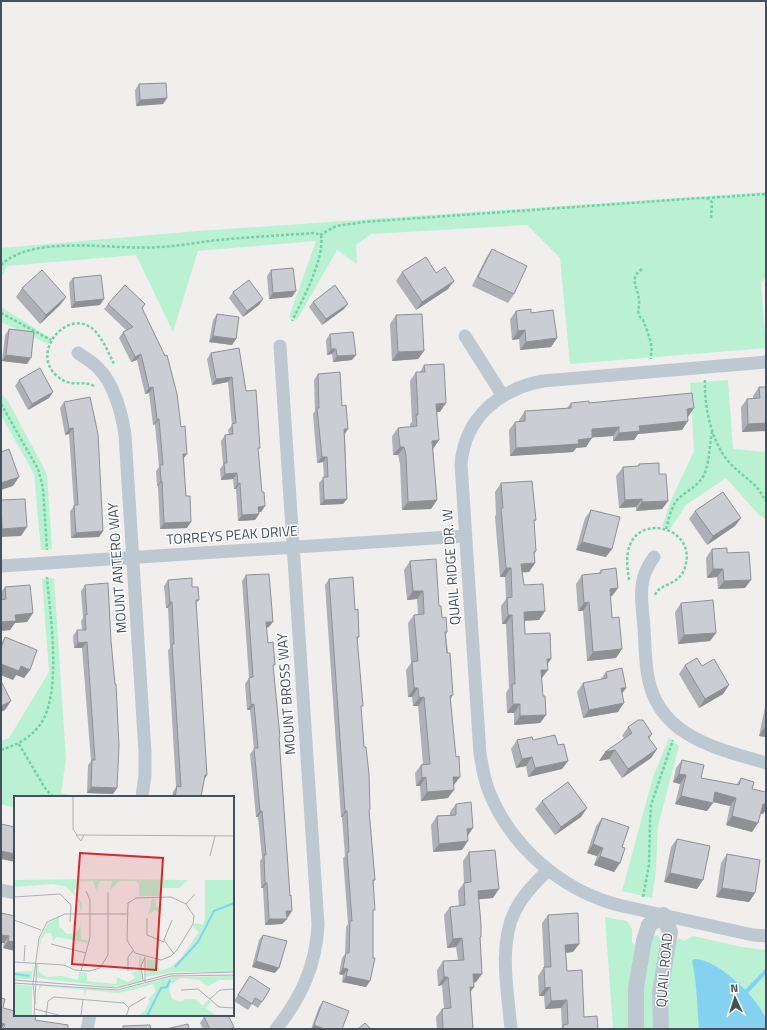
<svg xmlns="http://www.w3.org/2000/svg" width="767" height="1030" font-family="'Titillium Web',sans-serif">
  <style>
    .green { fill: #baf1d3 }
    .water { fill: #85d2f0 }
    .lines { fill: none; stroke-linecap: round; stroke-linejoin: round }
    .stream { stroke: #85d2f0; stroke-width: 4 }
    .path { stroke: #71d1a8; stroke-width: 2.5; stroke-dasharray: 3 2; stroke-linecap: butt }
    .minor { stroke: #bec8d1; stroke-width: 13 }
    .tertiary { stroke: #bec8d1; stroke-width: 16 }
    .wall { fill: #afb0b5 }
    .shaded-wall { fill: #8e9094 }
    .building { fill: #cbcdd3; stroke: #8e9094 }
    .labels { text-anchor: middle; stroke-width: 3; stroke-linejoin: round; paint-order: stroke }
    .street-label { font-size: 14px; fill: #46505d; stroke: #fff }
    .inset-river { fill: none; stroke: #85d2f0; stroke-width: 2 }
    .inset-road { fill: none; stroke: #adafb4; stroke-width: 1 }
    .view { fill: #d62828; fill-opacity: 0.15; stroke: #d62828; stroke-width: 2 }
    .inset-edge { fill: none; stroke: #46505d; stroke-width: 2 }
  </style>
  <rect width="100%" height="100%" fill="#f1eeee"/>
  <path class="green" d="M766,192V277L761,283L766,348L570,364L560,258L527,225L371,234L356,245L357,264L337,250L297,320L289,317L316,241L198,251L173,332L136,255L7,266L1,278V248L198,231Z
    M1,307L52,339L48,344L1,322Z
    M728,380L733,449L766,452V519L759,515L726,478L686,505L670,529L662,526L672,498L694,451L690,383Z
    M1,393L8,401L47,474L52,549L41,550L34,474L1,415Z
    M54,578L66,759L61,793L77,797H15V808L1,804V741L9,738L49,672L42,579Z
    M669,738L679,746L658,826L656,870L652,898L622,891L653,777Z
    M605,917L627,921L632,929V942L635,945L632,966L630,1029H613Z
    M658,935L661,939L654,1029H644V988L653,937Z
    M693,936L742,947L766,950V1029H668L667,997L675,942L679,938L684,941Z"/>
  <path class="water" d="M694,959C715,957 758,998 765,1017C767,1020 766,1025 766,1029H699C697,1007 697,982 692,961Z"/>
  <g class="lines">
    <path class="stream" d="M744,994L766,971"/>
    <path class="path" d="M707,198L766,194
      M320,235L336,226L364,222L700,198H707L712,202L711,219
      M1,265C34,233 117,251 161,247C180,246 199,242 218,240C251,237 283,235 316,233L321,236C325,258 302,301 292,321
      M642,269C628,279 638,287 639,300C640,305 637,311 639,315C641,319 641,317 643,320C644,322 651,341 651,344C652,349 651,354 651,359
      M1,313L51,340
      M705,380C704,405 711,441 728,461C737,472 750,479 759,490C762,494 763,497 766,501
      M94,386C82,379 72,389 57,376C28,351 71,304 96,332C104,341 109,354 114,364
      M1,404L38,469L43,488L47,550
      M666,529C669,518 671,506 679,498C688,490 698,486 704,475C710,461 709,447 712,432
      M115,543L117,537
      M629,580C628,571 626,561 628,552C635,511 698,527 685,567C679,587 660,582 655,595
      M19,744L45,788L53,797
      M1,750C16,745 29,739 39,726C63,696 50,615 47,577
      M643,897L649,865L650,823L651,805L673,740"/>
    <path class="minor" d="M465,336L503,396
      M78,353C85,358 93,362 98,368C114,383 122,414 125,435L145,752V775L142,797
      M766,362L543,381C500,389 465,417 461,464L480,754C482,766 484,778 488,789C508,841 551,881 602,900C617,906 634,908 649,912C684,920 718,927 753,935L766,936
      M654,557C650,563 646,569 644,576C639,592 643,612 644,628C645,644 645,661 648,677C659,737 716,748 766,763
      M1,566L465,536
      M1,890L15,893
      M87,1029L90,1015
      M276,1029C301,998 316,966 318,925L280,346
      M511,1029C508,993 498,944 515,911C523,895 536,882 548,870"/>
    <path class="tertiary" d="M636,1029V988L644,941L649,925L663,915L670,932L660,992L661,1029"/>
  </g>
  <path class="wall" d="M139,84L167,98L163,104L136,106L135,90Z
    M492,249L514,294L508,303L472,286L486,258Z
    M271,270L292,297L269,299L267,276Z
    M402,272L448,289L416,310L396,281Z
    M73,278L100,305L71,308L69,283Z
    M22,288L66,297L60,305L40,324L16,297Z
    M233,292L263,299L259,305L243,317L229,298Z
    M313,302L344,309L322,325L309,307Z
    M108,304H145L142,309L184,458L187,528L160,529L158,486H157L156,471L159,467L155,424L153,425L149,393L145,394L137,360L131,362L119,338L123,332L127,331L104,309Z
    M516,311L531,313L557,338L551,347L520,350L519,339L512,340L510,319Z
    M217,314L236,339L232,345L209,342L213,320Z
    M396,315L424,351L418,359L392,361L390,324Z
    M9,329L27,364L2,361L5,335Z
    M330,334L352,360L333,362L332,354L327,355L326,340Z
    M211,353L246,391L258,450L262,492L265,506L261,512H259V514L255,520L238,521L236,489H234L233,479L221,480L220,469L223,465L221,441L225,435H229L228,430L232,425L228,382L212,385L207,359Z
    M424,365L440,412H437L433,449L437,500L431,509L402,510L400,464L398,455H393L392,436L398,428L410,427V424L412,422L410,381L416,372H420Z
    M318,374L342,406L348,429L345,434L347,499L343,504L320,505L319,483L324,477L323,462L317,463L313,414L315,411L314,380Z
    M19,380L53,392L49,398L28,410L15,386Z
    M759,387H766V431L742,432L741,407L747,399L753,398V396Z
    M90,397L103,531L99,537L71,538L70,511L74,506L69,434L65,435L60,408L64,402Z
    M571,403H589L687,417L682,430L638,434L634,440L613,441V436L592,437L586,447L576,448L573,452L510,456L509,430L515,422H519V420L525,411L567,408Z
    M639,464L659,474L668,501L662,509L636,511V507L619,508L616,476L623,467L638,466Z
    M501,483L536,520L534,522L536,551L534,555L535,563L529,572H522L524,585L545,611L539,620L524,621L525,634L547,664L541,678L543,696L546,715L540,723L514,725V713H507L506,693L509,688L506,624H502L501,606L506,599L505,577H500L495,517L496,514L495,492Z
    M591,510L606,557L576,550L585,518Z
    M695,511L741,518L735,526L707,545L689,519Z
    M712,549L745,588L718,589L717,577L707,578L706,558Z
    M410,561L439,606L442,618L447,632L446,635L453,695L451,699L454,785L448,798L421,801L420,786H416L415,773L421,765L423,764L418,706H413L412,697H408L406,670L411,663L408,623L414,615L418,614L417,599L407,600L404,570Z
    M601,570L618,588L612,596H610L612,618L616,658L587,661L583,611H578L576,584L582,575L598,574Z
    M246,575L269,627L266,628L268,643L273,667L280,737L279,738L290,896L292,911L288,917H286L287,919L282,924L265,925L263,888H261L260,861L262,858L258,817H256L250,754L254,749L250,710H247L245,684L249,678L242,581Z
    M329,579L355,610L359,637L357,640L361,708L375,880L374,881L373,913L370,981L366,987L342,982L343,975L339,974L342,958L345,954L346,927L348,924L343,858L345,856L342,817H341L325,585Z
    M168,580L192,587L199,600L196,604L207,775L204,780L201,797H172L173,792L176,787L168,650L170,648L168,608H166L164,586Z
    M85,585L117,788L113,794L87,793L88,765L91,761L82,648H74L73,636L77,630H82L81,621L83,618L81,591Z
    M5,587L33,613L27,622L15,623L10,630L1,631V592Z
    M681,603L716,633L710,641L678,644L675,612Z
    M5,637L30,670L24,678L16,675L13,680L1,675V643Z
    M685,665L702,666L729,685L723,694L699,708L679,674Z
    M606,672L626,688L622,694L618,712L583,718L577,692L583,683L600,680Z
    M766,702V737L759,736Z
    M628,727L652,734L649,739L657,749L651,758L622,778L609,759L599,761L624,738L622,736Z
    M517,740H533L558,745L568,761L562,769L528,777L526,766L516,768L511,749Z
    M682,760L701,778L736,785L741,778L752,789L763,814L761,813L752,832L726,825L730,806L713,802L707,811L675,804L680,784L673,782L676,768Z
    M542,801L587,808L581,817L555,835L535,809Z
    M456,804L462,850L433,852L431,825L437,816L450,815V812Z
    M602,818L622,847L620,863L614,872L594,865L597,856L587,853L596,826Z
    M677,839L697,889L664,882L671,847Z
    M469,852L493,898L479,899L481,937L480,939L482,974L476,982L474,983V987L471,991L473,1029H437L436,1017L442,1009H444L442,985L438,986L437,970L443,961L458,960L456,947L447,948L444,915L450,907L459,906L458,891L464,883L463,861Z
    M727,854L755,893L749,902L716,897L721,863Z
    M1,913L15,951L3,948L4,943Z
    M548,915L579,944L573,952L566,953L567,971L584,1017L598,1029H560L562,1027L561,1008L545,1009L544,996H539L538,976L544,967L542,923Z
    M263,935L275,973L252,967L259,940Z
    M250,976L262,1002L258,1008L252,1004L248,1010L234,1001Z
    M323,1001L342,1029H311L319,1007Z
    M204,1017L232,1029H203L200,1023Z"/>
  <path class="shaded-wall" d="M167,98L163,104L136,106L140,100Z
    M454,281L448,289L416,310L422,302Z
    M296,291L292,297L269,299L273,293Z
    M66,297L60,305L40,324L46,315Z
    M104,299L100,305L71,308L75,302Z
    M263,299L259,305L243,317L247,311Z
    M348,304L344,309L322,325L326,319Z
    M525,330L519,339L512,340L518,331Z
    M213,336L236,339L232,345L209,342Z
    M557,338L551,347L520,350L526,342Z
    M331,349H336L332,354L327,355Z
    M424,351L418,359L392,361L398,352Z
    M141,354L137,360L131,362L135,357Z
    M6,355L31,358L27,364L2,361Z
    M356,355L352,360L333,362L337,356Z
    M232,377L228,382L212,385L216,379Z
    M153,387L149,393L145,394L149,388Z
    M53,392L49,398L28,410L32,404Z
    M446,403L440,412H430L436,404Z
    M694,408L688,417L687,409Z
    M157,419H159L155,424L153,425Z
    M688,421L682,430L638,434L634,440L613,441L619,433L639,426Z
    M766,423V431L742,432L748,424Z
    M619,427L613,436L586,438L592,429Z
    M73,428L69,434L65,435L69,429Z
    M344,429H348L344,434Z
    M592,438L586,447L576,448L573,452L510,456L516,448L578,440Z
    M439,440L433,449L432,441Z
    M400,447H404L398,455H393Z
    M183,454H187L183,459Z
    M322,457H327L323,462L317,463Z
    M237,473L233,479L221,480L225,474Z
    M19,477L13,486L1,490V483Z
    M161,481H162L158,486H157Z
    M240,483L236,489H234L238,484Z
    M347,499L343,504L320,505L324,500Z
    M642,499L636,507L619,508L625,500Z
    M437,500L431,509L402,510L408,502Z
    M668,501L662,509L636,511L642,502Z
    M265,506L261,512H254L258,507Z
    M259,514L255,520L238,521L242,515Z
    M741,518L735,526L707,545L713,536Z
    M191,522L187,528L160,529L164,523Z
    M27,527L21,536L1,537V530L2,529Z
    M103,531L99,537L71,538L76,533Z
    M582,542L612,549L606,557L576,550Z
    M535,563L529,572L515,573L521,564Z
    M506,568H511L505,577H500Z
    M713,569H723L717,577L707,578Z
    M751,580L745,588L718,589L724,581Z
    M618,588L612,596L603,597L610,589Z
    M413,591H423L417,599L407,600Z
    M170,602H172L168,608H166Z
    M589,602L583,611H578L584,603Z
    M545,611L539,620L518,621L524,612Z
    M33,613L27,622L15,623L10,630L1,631V622L15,615Z
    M508,615H512L506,624H502Z
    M266,622H273L269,627L262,628Z
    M716,633L710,641L678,644L684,635Z
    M87,642L82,648H74L78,643Z
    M622,649L616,658L587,661L593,652Z
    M547,659H551L545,668Z
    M1,664L21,666L30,670L24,678L16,675L13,680L1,675Z
    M541,670H548L542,678L535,679Z
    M729,685L723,694L699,708L705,699Z
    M414,688H418L412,697H408Z
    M621,688H626L620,696Z
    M424,697L418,706H413L419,698Z
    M11,701L5,710L1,712V706Z
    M624,703L618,712L583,718L589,710Z
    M254,704L250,710H247L251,705Z
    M513,704H520L514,713H507Z
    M546,715L540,723L514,725L520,716Z
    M765,727H766V737L759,736Z
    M657,749L651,758L622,778L628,769Z
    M615,750L609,759L599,761L605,752Z
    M532,757L526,766L516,768L522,759Z
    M568,761L562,769L528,777L535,768Z
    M679,774L686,775L680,784L673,782Z
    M205,775H207L203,781Z
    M426,777L420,786H416L422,778Z
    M453,777H460L454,785L447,786Z
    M91,787L117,788L113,794L87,793Z
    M454,790L448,798L421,801L427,792Z
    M715,792L736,798L730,806L709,801Z
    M681,796L713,803L707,811L675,804Z
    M763,804H766V810L763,814L757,813Z
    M587,808L581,817L555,835L561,827Z
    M260,811H262L258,817H256Z
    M345,811H347L342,817H341Z
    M732,816L758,823L752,832L726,825Z
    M473,828L467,837V829Z
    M468,841L462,850L433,852L439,844Z
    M593,844L603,848L597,856L587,853Z
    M1,851L15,854V862L1,859Z
    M600,856L620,863L614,872L594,865Z
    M670,873L703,880L697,889L664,882Z
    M265,883H267L263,888H261Z
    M722,888L755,893L749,902L716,897Z
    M499,889L493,898L472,900L478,891Z
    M286,911H292L288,917H282Z
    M269,919H287L282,924L265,925Z
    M1,935L9,936L4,943H1Z
    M462,938L456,947L447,948L453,939Z
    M8,941L15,942V951L3,948Z
    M579,944L573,952L559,953L565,945Z
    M256,961L279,968L275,973L252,967Z
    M343,968L348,969L343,975L339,974Z
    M473,974H482L476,982L467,983Z
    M346,976L370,981L366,987L342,982Z
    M444,977H448L442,985L438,986Z
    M470,987H474L468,995Z
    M550,987L544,996H539L545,988Z
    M567,1000L561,1008L545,1009L551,1001Z
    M1,1023L5,1024L1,1029Z
    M314,1025L324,1029H312Z"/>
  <path class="building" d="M166,83L167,98L140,100L139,84Z
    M492,249L527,266L514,294L478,277Z
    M426,257L436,273L445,267L454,281L422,302L402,272Z
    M293,268L296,291L273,293L271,270Z
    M42,270L66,297L46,315L22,288Z
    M101,275L104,299L75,302L73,278Z
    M249,280L263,299L247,311L233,292Z
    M125,285L145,304L142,308L165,356L167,355L177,394L181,427L185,426L187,454H183L186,496H190L191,522L164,523L162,481H161L160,465H163L159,419H157L153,387L149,388L141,354L135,357L123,332L133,327L108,304Z
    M335,285L348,304L326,319L313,302Z
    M531,309V313L553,310L557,338L526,342L525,330L518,331L516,311Z
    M217,314L239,317L236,339L213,336Z
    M422,314L424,351L398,352L396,315Z
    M9,329L34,332L31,358L6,355Z
    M353,332L356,355L337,356L336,349H331L330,334Z
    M239,348L246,391L256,390L260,448H258L262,492H264L265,506L258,507L259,514L242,515L240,483L238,484L237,473L225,474L224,463H227L225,435L233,434L232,424L236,423L232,377L216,379L211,353Z
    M444,364L446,403L436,404L439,440L432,441L437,500L408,502L406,455L404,447H400L398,428L417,426L416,415H418L416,372H425L424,365Z
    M40,368L53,392L32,404L19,380Z
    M340,372L342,406L346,405L348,429H344L347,499L324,500L323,477H328L327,457H322L317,408H319L318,374Z
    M759,387H766V423L748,424L747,399L760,398Z
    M692,393L694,408L687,409L688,421L639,426L640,431L619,433V427L592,429V438L578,440L579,444L516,448L515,422L525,421V411L571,408V403L589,401V403Z
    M90,397L98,434L103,531L76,533L74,505H78L73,428L69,429L64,402Z
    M9,449L19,477L1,483V452Z
    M659,463V474H666L668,501L642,502V499L625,500L623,467L639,466V464Z
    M532,481L536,520H534L536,551L534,552L535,563L521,564L524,585L543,584L545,611L524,612L525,634L550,633L551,659H547L548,670H541L543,696H545L546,715L520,716V704H513L512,684H515L512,615H508L507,598L512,597L511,568H506L501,508H503L501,483Z
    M723,492L741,518L713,536L695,511Z
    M25,499L27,527L2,529L1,500Z
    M591,510L620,517L612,549L582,542Z
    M727,548V553L749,552L751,580L724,581L723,569H713L712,549Z
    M436,559L439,606H441L442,618L446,617L447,632H445L447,653H450L453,695L450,696L456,757L459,756L460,777H453L454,790L427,792L426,777L422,778L421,765L430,764L424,697L419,698L418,688H414L412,662L418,661L414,615L424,614L423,591H413L410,561Z
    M616,568L618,588L610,589L612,618L619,617L622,649L593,652L589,602L584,603L582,575L601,573V570Z
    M269,574L273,622H266L268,643L273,642L275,665H273L280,737H279L290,896L291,895L292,911H286L287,919H269L267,883H265L264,855H266L262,811H260L254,748H258L254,704L251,705L249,678L253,677L246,575Z
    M353,577L355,610L358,609L359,637H357L363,706H361L364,747H366L369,774L370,809L369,810L375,880H373L375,910H373V958H375L370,981L346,976L348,969L343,968L346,953H349L350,921H352L347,853L349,852L347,811H345L329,579Z
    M192,578V587H198L199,600H196L207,775H205L201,797H175L177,786L181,787L172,644H174L172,602H170L168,580Z
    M108,583L111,641L115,684H116L119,746L117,788L91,787L92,760H95L87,642L78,643L77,630H86L85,615H87L85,585Z
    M30,585L33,613L15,615L16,621L1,622V600L6,599L5,587Z
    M713,600L716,633L684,635L681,603Z
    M5,637L37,650L30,670L21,666L19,671L1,664V648Z
    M697,658L702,666L714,659L729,685L705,699L685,665Z
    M622,668L626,688H621L624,703L589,710L583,683L607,678L606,672Z
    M1,681L11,701L1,706Z
    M638,720H643L652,734L648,737L657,749L628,769L615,750L605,752L632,733L628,727Z
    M555,735L558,745L564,744L568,761L535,768L532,757L522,759L517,740L532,737L533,740Z
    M682,760L704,765L701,778L739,785L741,778L754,782L752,789L766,792V804H763L758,823L732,816L736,798L715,792L713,803L681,796L686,775L679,774Z
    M568,782L587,808L561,827L542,801Z
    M471,802L473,828L467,829L468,841L439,844L437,816L456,815V804Z
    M602,818L629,827L622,847L625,848L620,863L600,856L603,848L593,844Z
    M1,824L15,827V854L1,851Z
    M677,839L710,846L703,880L670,873Z
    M495,850L499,889L478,891L481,924V937H480L482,974H473L474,987H470L473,1029H443L442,1009L451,1008L448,977H444L443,961L464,960L462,938L453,939L450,907L465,905L464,883L471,882L469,852Z
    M727,854L760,860L755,893L722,888Z
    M1,913L15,916V942L8,941L9,936L1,935Z
    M578,913L579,944L565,945L567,971L582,970L584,1017L597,1016L598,1029H564L563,1025L568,1024L567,1000L551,1001L550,987L545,988L544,967H551L548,915Z
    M263,935L287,941L279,968L256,961Z
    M250,976L270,989L262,1002L255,998L252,1004L238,995Z
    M1,998L5,999L3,1008L15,1011V1015H33L36,1016L35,1020L68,1025V1029H3L5,1024L1,1023Z
    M323,1001L349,1011L342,1029H324L314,1025Z
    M208,1015H228L234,1027L230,1029H210L204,1017Z
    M365,1023L371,1029H358Z
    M188,1024L189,1029H166Z
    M150,1025L151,1029H123V1026Z"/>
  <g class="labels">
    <g class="street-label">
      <text transform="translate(232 535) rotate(-4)" y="5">TORREYS PEAK DRIVE</text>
      <text transform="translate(451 567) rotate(-94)" y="5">QUAIL RIDGE DR. W</text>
      <text transform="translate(117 568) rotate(-94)" y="5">MOUNT ANTERO WAY</text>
      <text transform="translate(286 694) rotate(-94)" y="5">MOUNT BROSS WAY</text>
      <text transform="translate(664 970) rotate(-85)" y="5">QUAIL ROAD</text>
    </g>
  </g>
  <g transform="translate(14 796)">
    <rect width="220" height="220" fill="#f1eeee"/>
    <path d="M0,84L86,83L174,84L165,92H148L147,100H125V89L122,85H105L96,94L98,85H86L82,94L79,85L65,86L63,89L69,94L62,91L60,95L68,108L67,116L63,101L51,90L38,88L0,91ZM191,84H220V176H160L132,181L133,163L143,165L145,175L157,171L167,162L185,136L179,131L181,127L189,129L191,123ZM138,103H142V111L148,112V118L155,124L141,114L134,119ZM66,120L67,143L74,145L73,147L43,141L39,145L37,137H32L27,143L24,164L26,143L34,127L45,121V131L48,133L53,138L62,137L66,130ZM125,160L128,162L127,185L121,187L98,191L23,182L25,168V176L32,181L48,180L64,184L65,176L73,177V185L102,188L103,181L114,186L122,182L117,177L125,175ZM19,167L18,183H0V176L18,175ZM220,180V184H205L194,190L185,184L167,182L157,188L155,193L158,203L167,206L171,203H181L189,210L194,204L197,206L192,212L203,220H123L130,216L136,205L134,204L142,195L139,188L123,193L104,197L72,194L71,201L70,194L28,190L25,194L22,212L25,189L103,195L157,181ZM0,188L18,190V220H0Z" fill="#baf1d3"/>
    <path class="inset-river" d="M161,171L184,146L200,115L220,107M1,178L15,180M133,220L147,192L153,191L156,184M169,220H182"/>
    <path class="inset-road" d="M59,0V33L63,39L220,40M62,39L67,45L70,39M196,60L201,40M0,101L46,98L57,109L56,126M157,101L172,108L180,120L179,128L163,154L157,160L147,164L121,157L113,144L114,107L122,102ZM172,108L181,98M133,122V139L150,146M0,124L27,134M158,124L150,144L160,158M37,148L72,157M10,165L11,149M0,166L50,169L61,174L75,175L86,172L94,159V96M67,175L76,141V104L72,95M114,175V161L119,155M0,184L102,192L156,178L220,176M129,185L127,170L131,161M131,186V161M0,187L103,194L157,180L220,179M167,194L184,193L205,211L220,212M196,203L206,194L220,193M21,208L19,187L25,142L33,126L51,118H113M115,211L132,201M21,213L48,220M20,220L23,167M32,220L34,205L40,201L110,207L115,212L112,220M67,220L69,203"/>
    <path class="view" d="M66,57L149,62L142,174L58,168Z"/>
    <rect width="220" height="220" class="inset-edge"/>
  </g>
  <rect width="767" height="1030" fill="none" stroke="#46505d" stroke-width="4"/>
  <g transform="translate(735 998) rotate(356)" stroke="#ffffff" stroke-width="3" paint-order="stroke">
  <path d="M0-3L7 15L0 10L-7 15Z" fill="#46505d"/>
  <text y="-6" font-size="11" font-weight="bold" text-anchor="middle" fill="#46505d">N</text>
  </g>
</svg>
